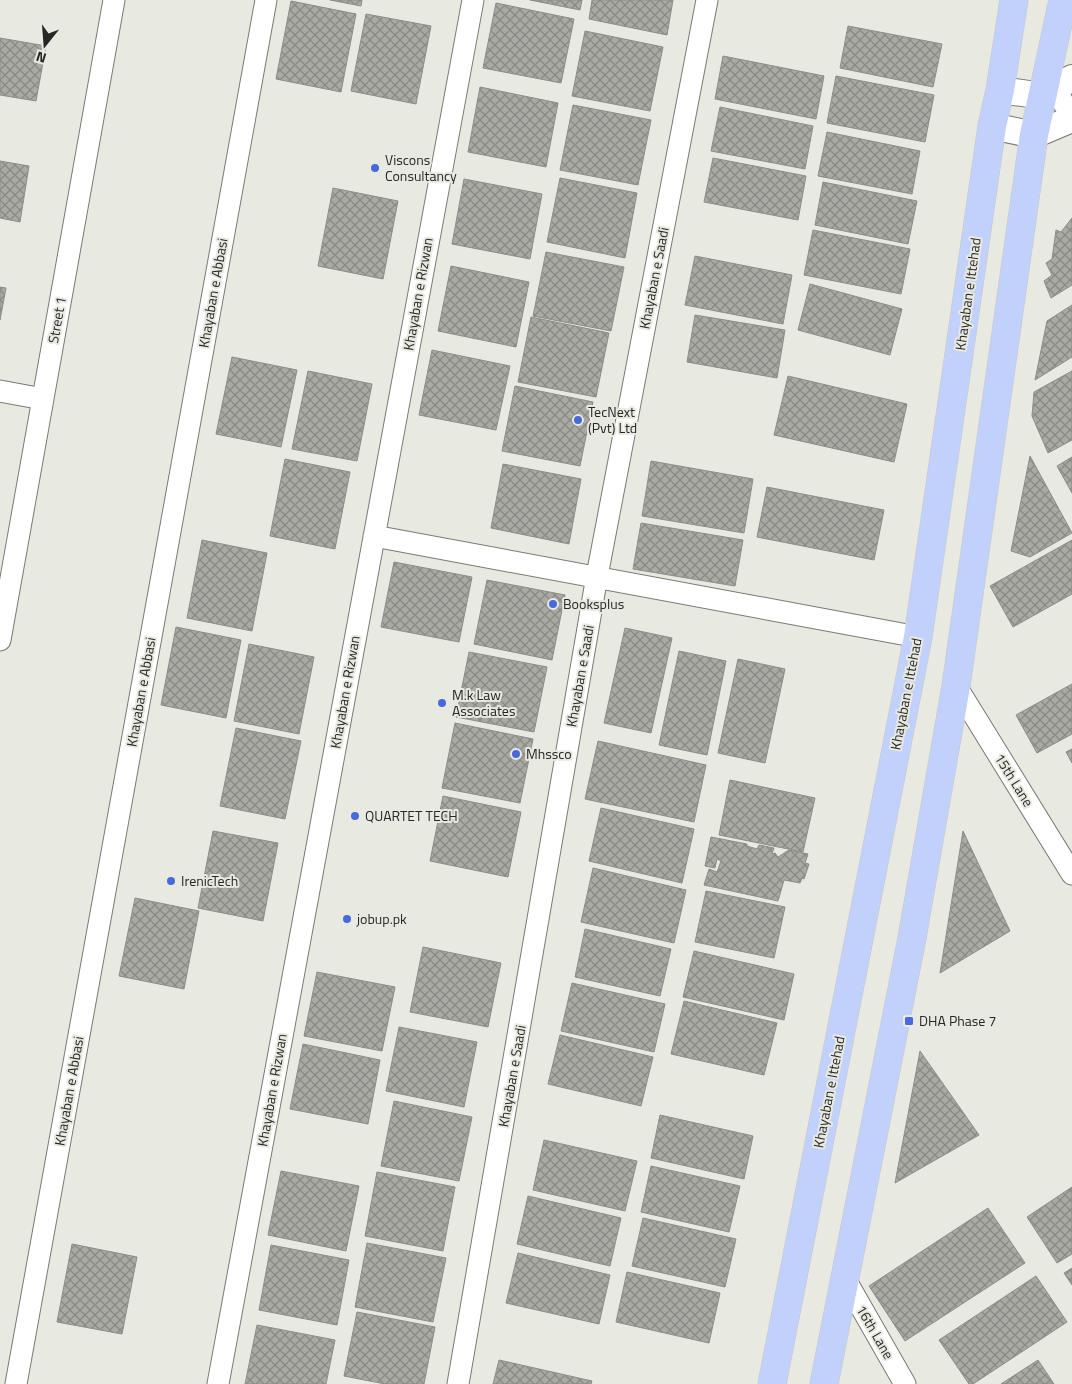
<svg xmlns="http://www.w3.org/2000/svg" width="1072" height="1384" font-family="'Titillium Web',sans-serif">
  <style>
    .building { fill: url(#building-cross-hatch); stroke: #8c8d86 }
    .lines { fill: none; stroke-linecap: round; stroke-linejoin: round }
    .minor-casing { stroke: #797a73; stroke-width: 23 }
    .tertiary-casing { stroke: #797a73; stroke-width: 28 }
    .primary-casing { stroke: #c7c7c6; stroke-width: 29 }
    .minor { stroke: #fff; stroke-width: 21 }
    .tertiary { stroke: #fff; stroke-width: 26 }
    .primary { stroke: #c1d1fb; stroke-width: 28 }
    .poi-dot { fill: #4968dc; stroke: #e8eae2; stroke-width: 2 }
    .labels { text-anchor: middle; stroke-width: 4; stroke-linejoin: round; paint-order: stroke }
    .poi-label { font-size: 14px; fill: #262624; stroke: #e8eae2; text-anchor: start }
    .street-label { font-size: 14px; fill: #262624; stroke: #e8eae2 }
  </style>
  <defs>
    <pattern id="building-cross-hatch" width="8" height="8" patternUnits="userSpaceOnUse" patternTransform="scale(1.25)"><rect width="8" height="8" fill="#a9aaa3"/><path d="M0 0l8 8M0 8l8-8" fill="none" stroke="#898a85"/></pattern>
  </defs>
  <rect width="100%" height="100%" fill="#e8eae2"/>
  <path class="building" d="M330,0H362L361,6Z
    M530,0H582L580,10Z
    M592,0H673L667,35L589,19Z
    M291,1L356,14L341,92L276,79Z
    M496,3L574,19L561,83L483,68Z
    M366,14L431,26L416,104L351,91Z
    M848,26L942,44L933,87L840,68Z
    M585,31L663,47L650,111L572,96Z
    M0,38L46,46L36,101L0,95Z
    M723,56L824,76L816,119L715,99Z
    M836,76L934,95L925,142L827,123Z
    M480,87L558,103L546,167L468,152Z
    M573,105L651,120L638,185L560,170Z
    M720,107L813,126L805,169L711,151Z
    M827,132L920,151L912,194L818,176Z
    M713,158L806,176L798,220L704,202Z
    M0,161L29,166L20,222L0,218Z
    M560,178L637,193L625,258L547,242Z
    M464,179L542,194L530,259L452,244Z
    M823,182L917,201L908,244L815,225Z
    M333,188L398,201L383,279L318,266Z
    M1072,218V285L1051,298L1044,281L1052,275L1046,263L1052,259L1056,230L1061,232Z
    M813,230L910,249L901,294L804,275Z
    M546,252L624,267L611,331L533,316Z
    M695,256L792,275L783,324L685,305Z
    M451,266L529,282L516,347L438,331Z
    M810,284L902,309L890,355L798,330Z
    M0,287L6,288L0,320Z
    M1072,305V357L1035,380L1047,321Z
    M695,315L785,330L777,378L687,362Z
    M531,317L609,333L596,397L518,382Z
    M432,350L510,366L496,430L419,415Z
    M232,357L297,370L281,447L216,434Z
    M308,371L372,384L357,461L292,449Z
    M1072,371V440L1048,453L1032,416L1034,392Z
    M788,376L907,404L894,462L774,435Z
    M515,386L593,402L580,466L502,451Z
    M1030,456L1072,533L1030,557L1011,551Z
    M1072,457V493L1057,466Z
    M285,459L350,472L335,549L270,536Z
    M651,461L753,479L744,533L642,516Z
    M503,464L581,479L569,544L491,528Z
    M767,487L884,510L874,560L757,537Z
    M641,523L743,540L735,586L633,569Z
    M202,540L267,553L252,631L187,618Z
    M1072,540V594L1013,627L990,586Z
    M394,562L472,577L459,642L381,627Z
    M487,580L565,595L552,660L474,644Z
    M176,627L241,640L226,718L161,705Z
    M625,628L672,638L651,733L604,723Z
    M249,644L314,657L299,734L234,721Z
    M679,651L726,661L707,755L659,745Z
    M469,652L547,667L534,732L456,717Z
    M738,659L785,669L765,763L718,753Z
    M1072,684V734L1037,753L1016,715Z
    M455,723L533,739L520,803L442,788Z
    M236,728L301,741L285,819L220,806Z
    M598,741L706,765L694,822L585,799Z
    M1072,749V763L1066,752Z
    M730,780L815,798L803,852L719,835Z
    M443,796L521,812L508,877L430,861Z
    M601,808L694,829L682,883L589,861Z
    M213,831L278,843L263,921L198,908Z
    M963,831L1010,931L940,973Z
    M711,837L747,844V846L757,849L759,845L774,848L772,854L775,853L778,857L789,850L808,854L805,863L809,864L804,879L802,878L800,883L784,880L778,901L704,885L709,869L717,872L721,861L717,859L715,868L705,866Z
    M593,868L686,890L674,943L581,922Z
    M706,891L785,907L774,958L695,942Z
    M135,898L199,911L184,989L119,976Z
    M585,929L671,949L660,996L575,977Z
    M423,947L501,963L488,1027L410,1012Z
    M694,951L794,974L784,1020L683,997Z
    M317,972L395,987L382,1051L304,1036Z
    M572,983L665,1004L654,1052L561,1031Z
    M684,1001L777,1023L764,1075L671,1054Z
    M399,1027L477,1042L464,1107L386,1091Z
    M560,1035L653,1057L641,1106L548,1084Z
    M303,1044L380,1060L368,1124L290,1109Z
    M920,1051L979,1135L895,1183Z
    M394,1101L472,1117L459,1181L381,1166Z
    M660,1115L753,1136L744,1179L651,1158Z
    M544,1140L637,1161L625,1211L533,1190Z
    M651,1166L740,1186L729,1232L641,1212Z
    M281,1171L359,1186L346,1251L268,1235Z
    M377,1172L455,1187L443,1251L365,1236Z
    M1072,1187V1254L1057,1263L1027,1217Z
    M528,1196L621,1218L610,1266L517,1244Z
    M988,1208L1025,1263L905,1341L869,1286Z
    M643,1218L736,1239L725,1287L632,1266Z
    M367,1243L446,1258L433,1322L355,1307Z
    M72,1244L137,1257L122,1334L57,1322Z
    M271,1245L349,1260L337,1325L259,1310Z
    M518,1253L610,1275L599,1324L506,1303Z
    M1072,1268V1285L1064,1273Z
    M627,1272L720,1293L709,1343L616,1322Z
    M1036,1276L1067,1322L973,1384H969L939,1340Z
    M357,1312L435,1327L424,1384H385L344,1376Z
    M257,1325L335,1340L326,1384H245Z
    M499,1360L592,1381L591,1384H493Z
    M1038,1360L1054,1384H1001Z"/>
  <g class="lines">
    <g class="minor-casing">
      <path id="minor" d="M1055,89L1072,117
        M0,391L43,399
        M374,536L918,637
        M0,640L114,0
        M956,686L1072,874
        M845,1279L905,1384
        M16,1384L266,0
        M218,1384L473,0
        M458,1384L597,576L707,0"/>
    </g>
    <g class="tertiary-casing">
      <path id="tertiary" d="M1000,90L1043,96L1072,78
        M992,126L1034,135L1072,119"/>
    </g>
    <g class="primary-casing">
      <path id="primary" d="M772,1384L918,637L992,126L1000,90L1014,0
        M824,1384L912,938L956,686L1034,135L1063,0"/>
    </g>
    <use href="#minor" class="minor"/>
    <use href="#tertiary" class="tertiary"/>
    <use href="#primary" class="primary"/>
  </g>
  <g class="poi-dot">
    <circle cx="375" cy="168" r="5"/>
    <circle cx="578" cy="420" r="5"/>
    <circle cx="553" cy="604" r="5"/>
    <circle cx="442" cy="703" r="5"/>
    <circle cx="516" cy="754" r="5"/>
    <circle cx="355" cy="816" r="5"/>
    <circle cx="171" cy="881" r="5"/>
    <circle cx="347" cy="919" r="5"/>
    <rect x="904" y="1016" width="10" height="10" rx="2.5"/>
  </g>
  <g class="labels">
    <g class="poi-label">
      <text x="385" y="165">Viscons<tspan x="385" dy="16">Consultancy</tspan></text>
      <text x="588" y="417">TecNext<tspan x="588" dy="16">(Pvt) Ltd</tspan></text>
      <text x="563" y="609">Booksplus</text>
      <text x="452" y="700">M.k Law<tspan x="452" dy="16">Associates</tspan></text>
      <text x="526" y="759">Mhssco</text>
      <text x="365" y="821">QUARTET TECH</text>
      <text x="181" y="886">IrenicTech</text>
      <text x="357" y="924">jobup.pk</text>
      <text x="919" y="1026">DHA Phase 7</text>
    </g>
    <g class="street-label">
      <text transform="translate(654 278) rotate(-79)" y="5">Khayaban e Saadi</text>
      <text transform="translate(213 293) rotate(-80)" y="5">Khayaban e Abbasi</text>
      <text transform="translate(418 294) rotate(-80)" y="5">Khayaban e Rizwan</text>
      <text transform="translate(968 294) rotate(-82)" y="5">Khayaban e Ittehad</text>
      <text transform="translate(57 320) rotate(-80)" y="5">Street 1</text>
      <text transform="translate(580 676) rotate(-80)" y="5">Khayaban e Saadi</text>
      <text transform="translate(141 692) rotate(-80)" y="5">Khayaban e Abbasi</text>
      <text transform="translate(345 692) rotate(-80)" y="5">Khayaban e Rizwan</text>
      <text transform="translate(906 694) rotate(-79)" y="5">Khayaban e Ittehad</text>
      <text transform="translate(1014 780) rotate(58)" y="5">15th Lane</text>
      <text transform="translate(512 1076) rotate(-80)" y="5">Khayaban e Saadi</text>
      <text transform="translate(272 1090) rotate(-80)" y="5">Khayaban e Rizwan</text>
      <text transform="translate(69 1091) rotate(-80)" y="5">Khayaban e Abbasi</text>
      <text transform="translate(829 1092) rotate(-79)" y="5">Khayaban e Ittehad</text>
      <text transform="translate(875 1332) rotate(60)" y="5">16th Lane</text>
    </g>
  </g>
  <g transform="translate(45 45) rotate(197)" stroke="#e8eae2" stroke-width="4" paint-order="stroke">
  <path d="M0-4L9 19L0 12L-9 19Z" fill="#262624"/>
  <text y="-8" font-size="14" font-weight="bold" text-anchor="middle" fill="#262624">N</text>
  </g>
</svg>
